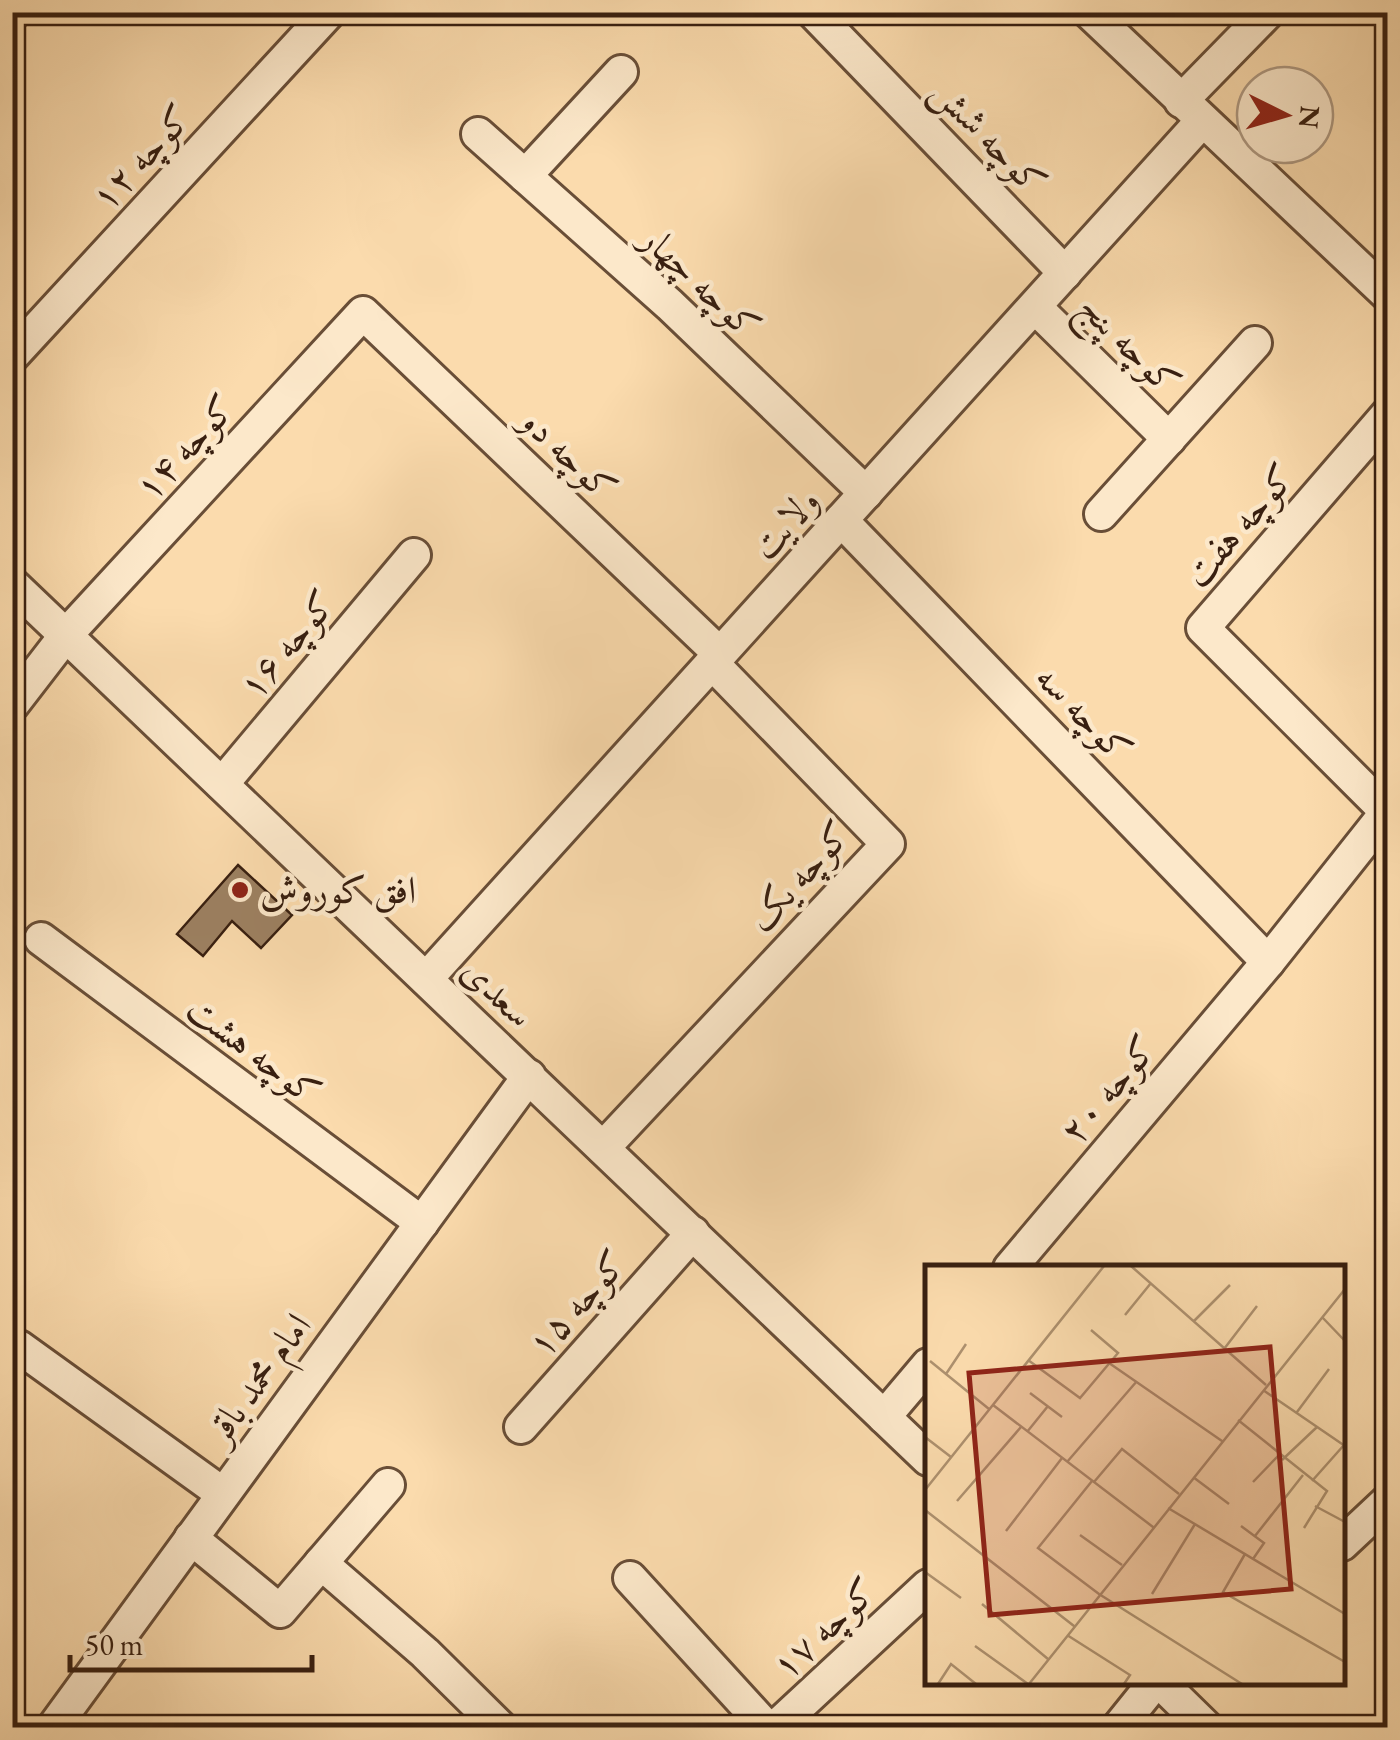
<svg xmlns="http://www.w3.org/2000/svg" width="1400" height="1740" font-family="'EB Garamond',Amiri,serif">
<style>
.building{fill:#9d8162;stroke:#381f10;stroke-width:2.5}
.lines{fill:none;stroke-linecap:round;stroke-linejoin:round}
.minor-casing{stroke:#694e37;stroke-width:38}
.minor{stroke:#fce8ca;stroke-width:32}
.poi-dot{fill:#8f2418;stroke:#fce8ca;stroke-width:4}
.labels{text-anchor:middle;stroke-width:9;stroke-linejoin:round;paint-order:stroke}
.street-label{font-size:38px;fill:#381f10;stroke:#fce8ca}
.poi-label{font-size:38px;fill:#381f10;stroke:#fce8ca;text-anchor:start}
.inset-road{fill:none;stroke:#ad906e;stroke-width:2.5}
.view{fill:#8f2418;fill-opacity:0.15;stroke:#8f2418;stroke-width:5}
.inset-edge{fill:none;stroke:#381f10;stroke-width:5}
</style>
<rect width="100%" height="100%" fill="#fbdbad"/>
<filter id="stains"><feTurbulence type="fractalNoise" baseFrequency=".002" numOctaves="4"/><feColorMatrix values="0 0 0 0 .2 0 0 0 0 .09 0 0 0 0 .02 0 0 0 .5 -.17"/></filter>
<radialGradient id="worn" r=".72"><stop offset=".6" stop-color="#630" stop-opacity="0"/><stop offset="1" stop-color="#630" stop-opacity=".3"/></radialGradient>
<!-- building -->
<polygon class="building" points="238,865 292,915 261,948 232,921 203,956 177,934"/>
<g class="lines">
<!-- minor casing -->
<g class="minor-casing">
<g id="minor">
<polyline points="813,12 1065,273"/>
<polyline points="1089,12 1388,295"/>
<polyline points="12,14 14,12"/>
<polyline points="1181,101 1268,12"/>
<polyline points="478,134 670,305 866,493"/>
<polyline points="525,176 621,72"/>
<polyline points="1035,307 1169,439"/>
<polyline points="12,356 329,12"/>
<polyline points="1388,414 1203,628 1388,813"/>
<polyline points="1101,514 1255,343"/>
<polyline points="841,520 1268,962"/>
<polyline points="12,584 928,1459"/>
<polyline points="12,705 66,635 363,313 720,654"/>
<polyline points="222,784 414,555"/>
<polyline points="41,939 422,1223"/>
<polyline points="426,979 1202,121"/>
<polyline points="603,1148 888,844 712,663"/>
<polyline points="1010,1268 1268,962 1387,812"/>
<polyline points="12,1356 19,1347 223,1494"/>
<polyline points="884,1417 928,1365"/>
<polyline points="521,1427 693,1233"/>
<polyline points="191,1538 280,1611 388,1485"/>
<polyline points="1342,1544 1388,1501"/>
<polyline points="321,1563 425,1653 501,1728"/>
<polyline points="630,1578 767,1728"/>
<polyline points="1160,1682 1207,1728"/>
<polyline points="53,1728 529,1076"/>
<polyline points="775,1728 928,1586"/>
<polyline points="1118,1728 1155,1682"/>
</g>
</g>
<!-- minor -->
<use href="#minor" class="minor"/>
</g>
<!-- markers -->
<circle class="poi-dot" cx="240" cy="890" r="10"/>
<g class="labels">
<!-- street labels -->
<g class="street-label">
<text transform="translate(989 136) rotate(46)" y="13">کوچه شش</text>
<text transform="translate(141 157) rotate(-47)" y="13">کوچه ۱۲</text>
<text transform="translate(701 282) rotate(43)" y="13">کوچه چهار</text>
<text transform="translate(1130 344) rotate(45)" y="13">کوچه پنج</text>
<text transform="translate(185 447) rotate(-47)" y="13">کوچه ۱۴</text>
<text transform="translate(569 454) rotate(44)" y="13">کوچه دو</text>
<text transform="translate(785 523) rotate(-48)" y="13">ولایت</text>
<text transform="translate(1239 525) rotate(-49)" y="13">کوچه هفت</text>
<text transform="translate(287 644) rotate(-50)" y="13">کوچه ۱۶</text>
<text transform="translate(1084 713) rotate(46)" y="13">کوچه سه</text>
<text transform="translate(799 876) rotate(-48)" y="13">کوچه یک</text>
<text transform="translate(498 992) rotate(44)" y="13">سعدی</text>
<text transform="translate(254 1050) rotate(37)" y="13">کوچه هشت</text>
<text transform="translate(1108 1089) rotate(-50)" y="13">کوچه ۲۰</text>
<text transform="translate(577 1303) rotate(-48)" y="13">کوچه ۱۵</text>
<text transform="translate(258 1378) rotate(-54)" y="13">امام محمد باقر</text>
<text transform="translate(824 1628) rotate(-43)" y="13">کوچه ۱۷</text>
</g>
<!-- poi labels -->
<g class="poi-label">
<text x="260" y="903">افق کوروش</text>
</g>
</g>
<!-- overview -->
<g transform="translate(925 1265)">
<rect width="420" height="420" fill="#fbdbad"/>
<path class="inset-road" d="M 206,1 L 341,120M 200,50 L 226,18M 397,52 L 420,76M 268,57 L 305,20M 299,84 L 332,41M 103,95 L 155,133 L 193,88 L 166,65M 5,96 L 64,144M 184,98 L 297,176M 21,109 L 41,79M 338,125 L 420,181M 105,128 L 137,152M 68,140 L 228,262M 372,147 L 404,104M 313,155 L 402,226 L 379,263M 102,167 L 123,141M 0,172 L 26,192M 357,195 L 392,162M 142,197 L 212,116M 268,212 L 304,239M 167,216 L 113,283 L 174,329 L 317,419M 387,216 L 419,180M 169,217 L 197,184 L 254,229M 328,217 L 353,191M 0,225 L 179,1M 32,236 L 96,162M 390,241 L 420,257M 243,243 L 420,349M 0,245 L 149,361M 316,261 L 339,278 L 328,294M 81,266 L 137,193M 155,270 L 197,300M 330,271 L 378,210M 320,289 L 298,327 L 420,397M 0,307 L 36,333M 227,329 L 270,259M 57,339 L 123,394M 142,370 L 205,410 L 199,419M 50,381 L 103,419M 13,419 L 26,399 L 51,419M 104,419 L 420,24"/>
<path class="view" d="M 345,82 L 366,324 L 65,350 L 44,108 Z"/>
<rect width="420" height="420" class="inset-edge"/>
</g>
<!-- margin -->
<rect width="1400" height="1740" fill="none" stroke="#fbdbad" stroke-width="50"/>
<rect x="15" y="15" width="1370" height="1710" fill="none" stroke="#381f10" stroke-width="5"/>
<rect x="25" y="25" width="1350" height="1690" fill="none" stroke="#381f10" stroke-width="2.5"/>
<!-- north arrow -->
<g transform="translate(1285 115) rotate(95)"><circle r="48" fill="#fce8ca" stroke="#ae9880" stroke-width="2.5"/>
<path d="M0-8L18 38L0 25L-18 38Z" fill="#8f2418"/>
<text y="-15" font-size="28" font-weight="bold" text-anchor="middle" fill="#381f10">N</text>
</g>
<!-- scale -->
<path d="M70 1655v15h242v-15" fill="none" stroke="#381f10" stroke-width="5"/>
<text x="85" y="1655" font-size="30" fill="#381f10" stroke="#fce8ca" stroke-width="8" paint-order="stroke">50 m</text>
<rect width="100%" height="100%" filter="url(#stains)"/>
<rect width="100%" height="100%" fill="url(#worn)"/>
</svg>
